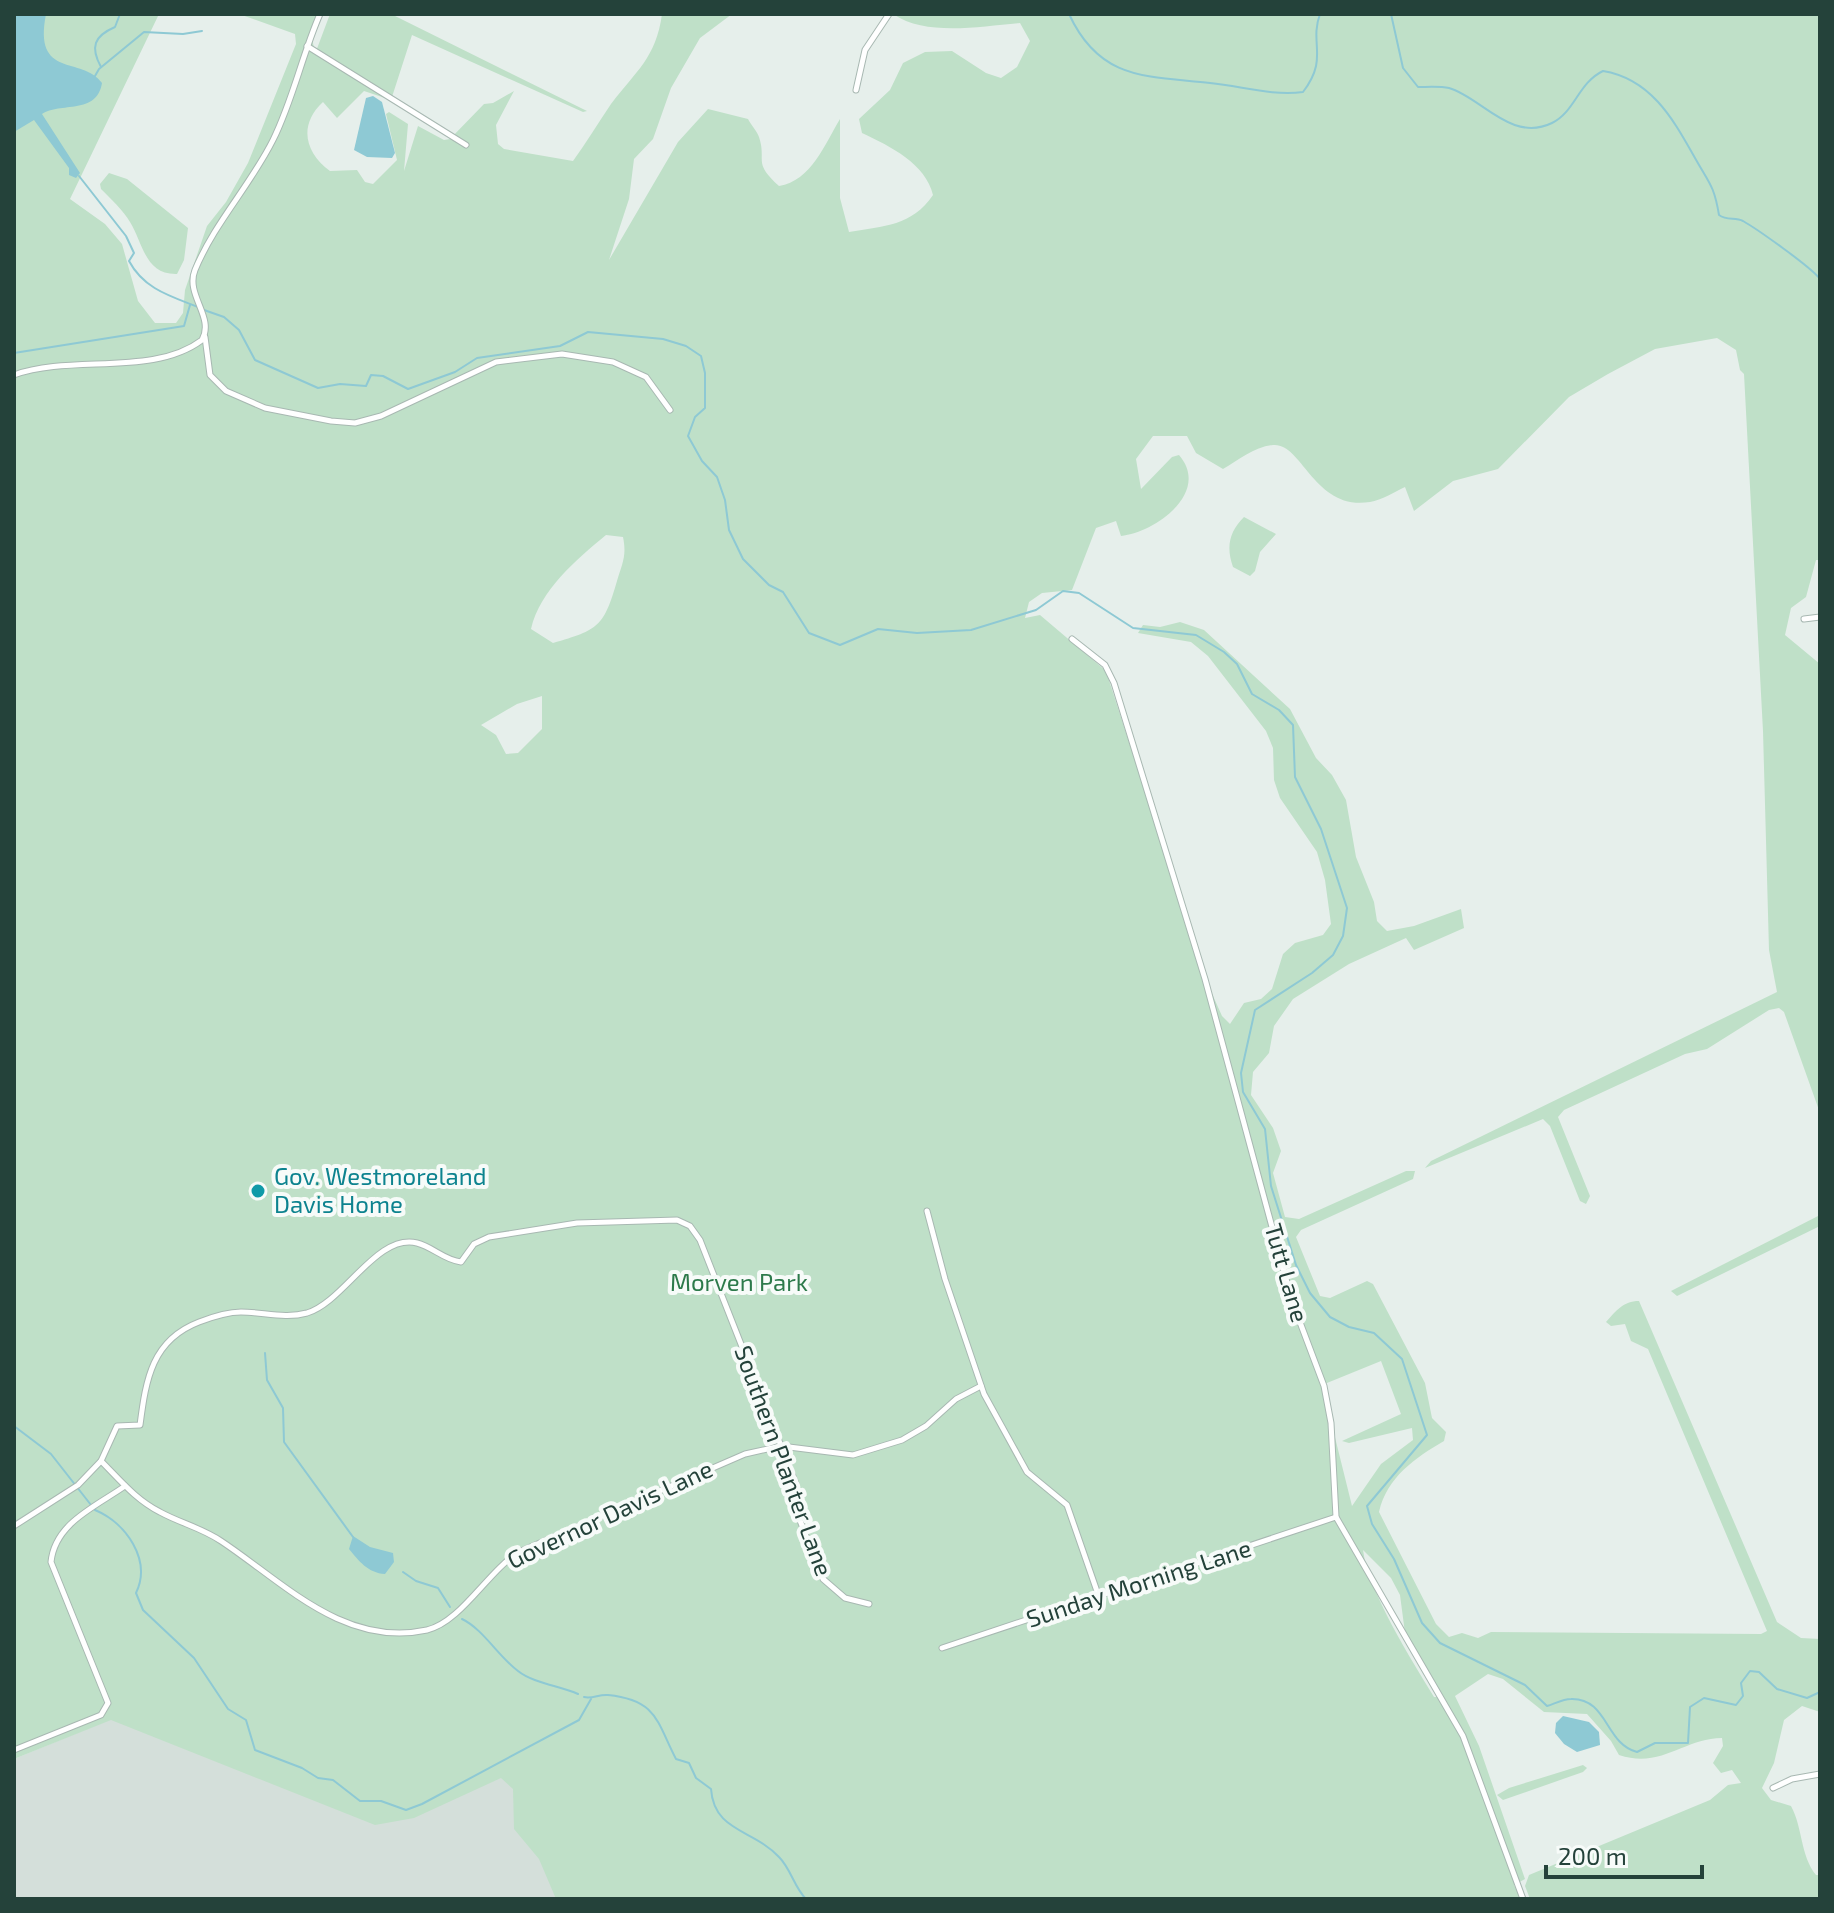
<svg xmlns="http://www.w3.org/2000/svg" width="1834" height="1913" font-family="'Exo 2',sans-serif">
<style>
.built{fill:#d4dfda}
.green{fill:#bfe0c8;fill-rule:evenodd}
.water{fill:#8ec9d4}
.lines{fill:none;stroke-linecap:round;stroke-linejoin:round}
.stream{stroke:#8ec9d4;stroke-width:2}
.street-casing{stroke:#a8b8b2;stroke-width:7}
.street{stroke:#fff;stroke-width:5}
.culture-dot{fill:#0f9aa8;stroke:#f7fbf9;stroke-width:3}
.labels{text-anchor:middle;stroke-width:8;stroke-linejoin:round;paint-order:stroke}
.culture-label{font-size:24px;fill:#0d838f;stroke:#f7fbf9;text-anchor:start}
.street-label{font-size:24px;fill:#24423a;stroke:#f7fbf9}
.park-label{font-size:24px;fill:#2d7a4b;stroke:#f7fbf9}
</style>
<rect width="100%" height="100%" fill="#e6efeb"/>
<!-- built -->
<polygon class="built" points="121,1715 511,1763 564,1899 14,1899 14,1759"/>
<!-- green -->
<g class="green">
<path d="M 14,14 L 159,14 L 70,199 L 105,224 L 122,244 L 138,301 L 155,323 L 176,323 L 183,313 L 185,290 L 207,226 L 226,202 L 248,163 L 296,44 L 295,34 L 239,14 L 318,14 L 311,32 L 315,54 L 330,14 L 391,14 L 587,111 L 583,112 L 412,35 L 391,100 L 364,91 L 337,118 L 323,102 C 298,125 305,153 330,171 L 357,170 L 365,182 L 373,184 L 397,160 L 386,114 L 389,112 L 408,124 L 404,171 L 418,126 L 444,140 L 450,139 L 484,104 L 493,103 L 514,91 L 496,125 L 498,144 L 504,149 L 573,161 C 586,143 598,123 611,104 C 636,71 656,58 662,14 L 732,14 L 700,38 L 671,88 L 653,139 L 634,159 L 629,199 L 609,260 L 678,142 L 708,109 L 748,119 C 751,125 757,131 759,137 C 767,161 752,162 779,186 C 811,181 825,144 840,119 L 840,198 L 849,232 C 884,226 912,226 933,195 C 926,164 890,146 862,133 L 859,119 L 890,90 L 903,63 L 925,52 L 952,51 L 986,73 L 1001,78 L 1017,67 L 1030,41 L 1020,23 C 980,26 927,37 893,14 L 1820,14 L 1820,560 L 1816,560 L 1806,597 L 1791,608 L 1785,635 L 1820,664 L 1820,1113 L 1784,1012 L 1779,1008 L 1769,1010 L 1707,1049 L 1685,1054 L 1564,1110 L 1558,1117 L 1590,1196 L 1586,1204 L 1580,1201 L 1550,1126 L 1543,1119 L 1425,1168 L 1431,1161 L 1777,992 L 1769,950 L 1763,731 L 1744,374 L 1740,370 L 1736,350 L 1717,338 L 1655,349 L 1608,374 L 1569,397 L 1498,469 L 1453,481 L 1414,511 L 1405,487 C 1394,492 1382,500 1370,502 C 1314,511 1302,442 1273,445 C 1254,447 1239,460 1223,469 L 1196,453 L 1187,436 L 1153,436 L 1136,459 L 1141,489 L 1172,457 L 1179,455 C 1211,492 1156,532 1121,536 L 1116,521 L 1096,528 L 1072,590 L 1042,593 L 1029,602 L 1025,618 L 1040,615 L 1106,671 L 1205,978 L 1222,1016 L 1230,1024 L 1244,1003 L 1261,999 L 1272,989 L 1283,954 L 1295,943 L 1323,935 L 1331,924 L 1325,880 L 1317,852 L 1280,798 L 1274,780 L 1273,748 L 1266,731 L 1208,656 L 1191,642 L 1138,633 L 1143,625 L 1160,627 L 1180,622 L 1204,630 L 1290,709 L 1316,758 L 1332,775 L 1346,800 L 1356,857 L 1374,902 L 1377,921 L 1387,931 L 1414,926 L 1461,909 L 1464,928 L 1414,950 L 1406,938 L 1349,964 L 1293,999 L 1274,1026 L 1269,1053 L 1253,1072 L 1251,1095 L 1273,1128 L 1281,1151 L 1273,1173 L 1285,1217 L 1299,1219 L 1406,1171 L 1415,1171 L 1413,1179 L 1301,1230 L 1296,1237 L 1320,1296 L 1330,1298 L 1367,1281 L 1373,1284 L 1425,1383 L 1432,1418 L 1446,1432 L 1444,1441 C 1415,1458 1387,1477 1379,1512 L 1436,1624 L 1449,1637 L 1462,1633 L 1478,1638 L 1491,1632 L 1761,1634 L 1767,1631 L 1648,1349 L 1631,1341 L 1625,1324 L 1611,1326 L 1606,1322 C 1616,1311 1623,1301 1639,1301 L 1777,1622 L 1801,1638 L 1820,1639 L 1820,1712 L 1802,1706 L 1784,1720 L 1774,1763 L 1762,1788 L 1771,1800 L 1791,1806 C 1803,1828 1800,1855 1816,1875 L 1820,1875 L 1820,1899 L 1530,1899 L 1525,1886 L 1529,1875 L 1710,1800 L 1728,1785 L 1741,1783 L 1732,1770 L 1721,1773 L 1713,1763 L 1723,1746 L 1722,1738 C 1684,1738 1662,1769 1619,1755 L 1611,1741 L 1587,1714 L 1544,1712 L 1503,1679 L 1488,1674 L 1455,1696 L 1479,1746 L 1525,1879 L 1514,1885 L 1521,1899 L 556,1899 L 539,1859 L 514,1829 L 513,1789 L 501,1778 L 414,1818 L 375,1825 L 111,1720 L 14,1759 ZM 606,535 L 623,537 C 627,556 622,564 617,581 C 604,626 599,630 553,643 L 531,629 C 540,590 576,560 606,535 ZM 542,696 L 542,729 L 518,753 L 506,754 L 496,735 L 481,725 L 517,704 ZM 1381,1361 L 1401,1414 L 1342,1441 L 1349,1443 L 1412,1428 L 1413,1440 L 1381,1464 L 1352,1506 L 1322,1385 ZM 1363,1550 L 1391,1578 L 1400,1595 L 1405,1633 L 1442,1697 L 1434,1697 C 1412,1661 1368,1591 1363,1550 Z"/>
<path d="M 109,173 L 127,179 L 188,228 L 184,260 L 177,274 C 145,275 143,243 130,222 C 123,210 111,199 101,189 L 100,184 Z"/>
<path d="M 1244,517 L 1276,534 L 1260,552 L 1255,571 L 1250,576 L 1233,567 C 1226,547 1229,532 1244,517 Z"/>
<polygon points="1820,1215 1820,1226 1677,1296 1671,1291"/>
<polygon points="1583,1765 1587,1768 1583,1772 1503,1800 1497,1795 1509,1788"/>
</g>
<!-- water -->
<g class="water">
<path d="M 14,14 L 46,14 C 33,80 82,55 102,83 C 97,115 60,102 42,114 L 80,173 L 76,178 L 69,175 L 69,168 L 34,120 L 14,132 Z"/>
<polygon points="373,96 382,102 395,153 392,158 367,157 354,150 366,98"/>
<path d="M 353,1536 L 370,1547 L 393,1553 L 394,1562 L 385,1574 C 368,1573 359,1561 349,1549 Z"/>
<polygon points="1563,1716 1589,1722 1599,1732 1600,1745 1577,1752 1564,1744 1555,1733 1556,1723"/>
</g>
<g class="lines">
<!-- stream -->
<g class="stream">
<path d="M 1069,14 C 1100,81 1147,76 1210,83 C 1242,86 1271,96 1303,92 C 1329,58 1309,44 1320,14"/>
<path d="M 1391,14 L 1403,68 L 1418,87 C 1427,87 1440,86 1449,88 C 1481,97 1511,143 1552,123 C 1575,112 1578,83 1603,71 C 1652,79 1674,121 1695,158 C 1709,183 1714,185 1719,215 C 1727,221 1735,217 1743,221 C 1757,229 1811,267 1820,279"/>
<path d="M 101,67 C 90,47 94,36 115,27 L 120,14"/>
<polyline points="95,76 99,69 144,32 183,34 202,31"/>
<path d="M 79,176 L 126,236 L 134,253 L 129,261 C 144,289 170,296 198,307"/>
<path d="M 204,310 L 224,317 L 239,330 L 255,360 L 318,388 L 340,384 L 366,386 L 371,375 L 383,376 L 408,389 L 455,372 L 477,358 L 560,346 L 588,332 L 663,339 L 686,346 L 701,356 L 705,373 L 705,408 L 695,417 L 688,436 L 702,461 L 717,477 L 725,500 L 729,530 L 743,559 L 769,585 L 783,592 L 809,633 L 840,645 L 878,629 L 917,633 L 971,630 L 1036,610 L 1063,591 L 1079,593 L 1133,628 L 1196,635 L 1224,652 L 1237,664 L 1252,694 L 1279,710 L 1293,725 L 1295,777 L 1321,829 L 1347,908 L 1343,936 L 1333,955 L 1312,973 L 1255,1010 L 1241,1073 L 1243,1092 L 1265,1129 L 1271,1186 L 1296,1265 L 1310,1293 L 1330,1317 L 1349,1327 L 1374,1333 L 1402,1359 L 1427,1435 L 1367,1506 L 1372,1524 L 1394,1559 L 1422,1623 L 1440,1643 L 1525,1685 L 1547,1706 C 1554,1704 1563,1699 1571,1699 C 1608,1698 1605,1744 1637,1752 L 1655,1743 L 1688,1743 L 1690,1707 L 1704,1698 L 1736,1705 L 1743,1696 L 1741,1683 L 1750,1671 L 1759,1672 L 1777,1689 L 1807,1698 L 1820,1692"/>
<polyline points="14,353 184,326 190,305"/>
<polyline points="265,1353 267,1380 283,1408 284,1442 353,1537"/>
<polyline points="14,1426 51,1454 91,1505"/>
<path d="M 95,1510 C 126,1523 152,1560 136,1593 L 143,1610 L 194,1658 L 228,1709 L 246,1720 L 255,1750 L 302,1768 L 318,1778 L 333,1780 L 360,1801 L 381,1801 L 406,1810 L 422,1804 L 579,1720 L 591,1699"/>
<polyline points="403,1572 416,1581 438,1588 450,1607"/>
<path d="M 462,1619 C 483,1629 498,1656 518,1671 C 533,1683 560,1686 578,1694"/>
<path d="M 584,1697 C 593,1699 599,1694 608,1695 C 658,1700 657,1723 676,1759 L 689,1763 L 696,1778 L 711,1789 C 714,1832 753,1829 779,1857 C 791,1869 794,1887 806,1899"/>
</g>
<!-- street casing -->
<g class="street-casing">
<g id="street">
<polyline points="307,46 466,145"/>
<polyline points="856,90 865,50 889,14"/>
<polyline points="205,337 210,375 226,391 265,408 331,421 355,423 381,416 496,362 562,354 613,362 646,377 670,410"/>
<path d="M 14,375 C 72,354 153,377 202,340 C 215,317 185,295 195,270 C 215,222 250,186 273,140 C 293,100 302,55 320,14"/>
<polyline points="1804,619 1820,617"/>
<polyline points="1072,639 1105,665 1114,683 1205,979 1292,1301 1324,1386 1331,1423 1336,1517 1463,1736 1523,1899"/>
<polyline points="927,1211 945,1279 984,1394 1027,1472 1067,1505 1099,1597"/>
<path d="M 101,1461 C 120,1480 136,1500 160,1512 C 180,1523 202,1528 221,1541 C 283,1582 344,1648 427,1630 C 461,1622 488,1571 519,1552 L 745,1454 L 781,1446 L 853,1455 L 902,1440 L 926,1426 L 956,1399 L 981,1386"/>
<path d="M 14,1526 L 78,1485 L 101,1461 L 117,1426 L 140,1425 C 146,1379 152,1340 199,1322 C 212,1317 227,1312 241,1312 C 263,1312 285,1319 307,1313 C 344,1302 377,1233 417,1243 C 433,1247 444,1260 461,1262 L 474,1244 L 489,1237 L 577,1223 L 677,1220 L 690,1226 L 700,1240 L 796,1484 L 799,1518 L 823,1579 L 845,1598 L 869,1604"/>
<polyline points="942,1648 1336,1517"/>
<path d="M 14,1750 L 101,1715 L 108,1703 L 51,1562 C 55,1523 95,1507 125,1486"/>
<polyline points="1773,1788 1792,1779 1820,1774"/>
</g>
</g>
<!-- street -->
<use href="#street" class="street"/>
</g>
<!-- markers -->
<circle class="culture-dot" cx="258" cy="1191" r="8"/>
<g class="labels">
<!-- culture labels -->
<g class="culture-label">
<text x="274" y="1185">Gov. Westmoreland<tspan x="274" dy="28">Davis Home</tspan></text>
</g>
<!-- street labels -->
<g class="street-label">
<text transform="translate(1286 1273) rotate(74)" y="8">Tutt Lane</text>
<text transform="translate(783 1461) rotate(70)" y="8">Southern Planter Lane</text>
<text transform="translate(610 1515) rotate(-25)" y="8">Governor Davis Lane</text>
<text transform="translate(1139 1584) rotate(-18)" y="8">Sunday Morning Lane</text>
</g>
<!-- park labels -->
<g class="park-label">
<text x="739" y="1291">Morven Park</text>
</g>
</g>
<!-- border -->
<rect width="1834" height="1913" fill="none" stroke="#24423a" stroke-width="32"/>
<!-- scale -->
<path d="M1546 1865v12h156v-12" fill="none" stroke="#24423a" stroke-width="4"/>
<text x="1558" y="1865" font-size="24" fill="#24423a" stroke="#f7fbf9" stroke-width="6" paint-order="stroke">200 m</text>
</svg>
